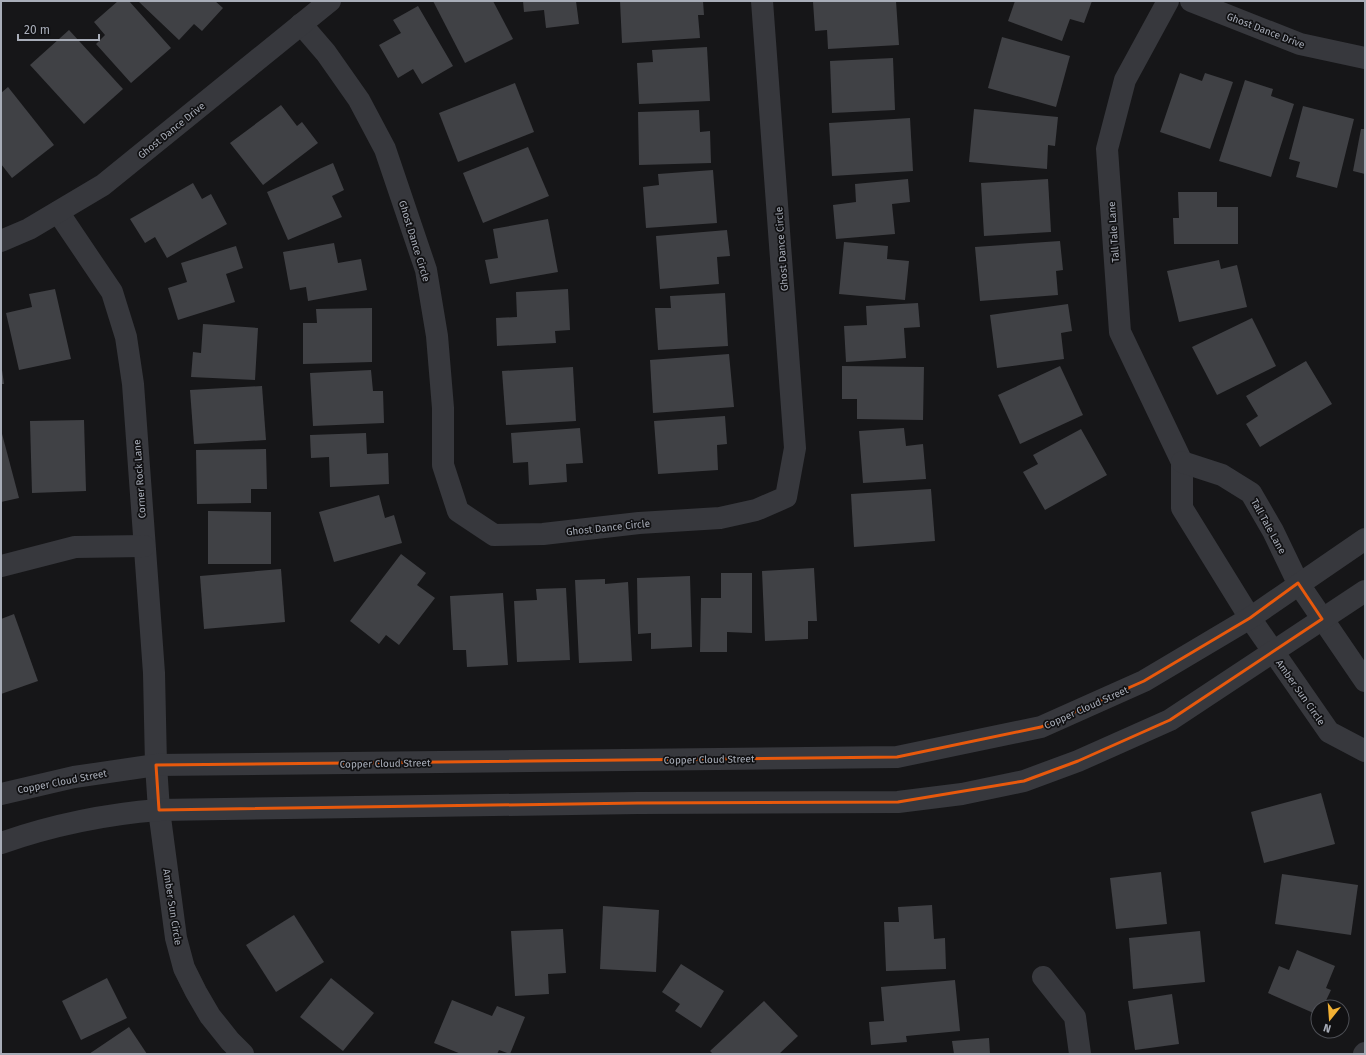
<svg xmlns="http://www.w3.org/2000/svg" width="1366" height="1055" font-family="'Fira Sans',sans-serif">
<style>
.building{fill:#404145}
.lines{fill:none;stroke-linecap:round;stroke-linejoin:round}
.minor{stroke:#37383d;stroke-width:22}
.marked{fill:none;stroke:#e8590c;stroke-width:3;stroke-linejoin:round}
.labels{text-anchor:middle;stroke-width:3.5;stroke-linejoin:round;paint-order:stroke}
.street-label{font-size:10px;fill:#a8adb8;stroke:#111113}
</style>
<rect width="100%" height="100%" fill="#161618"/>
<!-- building -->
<g class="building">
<polygon points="118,1 129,1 171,48 131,83 96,44 105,35 94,22"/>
<polygon points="138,1 215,1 223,8 202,31 194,24 179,40"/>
<polygon points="433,1 493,1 513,39 465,63"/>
<polygon points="523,1 576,1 579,24 546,28 544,10 524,12"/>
<polygon points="620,1 703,1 704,15 698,15 700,38 622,43"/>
<polygon points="825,1 896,1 899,45 828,49 827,30 815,31 813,2"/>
<polygon points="1015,1 1092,1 1084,23 1070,19 1062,41 1008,21"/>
<polygon points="418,6 453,66 422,84 413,69 398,78 379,45 401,33 393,20"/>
<polygon points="69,30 123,89 84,124 30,65"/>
<polygon points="1002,37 1070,56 1056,107 988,88"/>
<polygon points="707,47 710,101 639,104 637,63 653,62 652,50"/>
<polygon points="893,58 895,110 832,113 830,61"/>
<polygon points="1180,73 1202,81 1205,73 1233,82 1210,149 1160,132"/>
<polygon points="1245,80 1273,89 1271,96 1294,104 1271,177 1219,161"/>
<polygon points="515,83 534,132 458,162 439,113"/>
<polygon points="8,87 54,145 12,178 1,164 1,93"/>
<polygon points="281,105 297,126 302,122 318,143 263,185 230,143"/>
<polygon points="1303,106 1354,119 1337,188 1296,177 1300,162 1289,159"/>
<polygon points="974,109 1058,117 1055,146 1048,145 1047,169 969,162"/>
<polygon points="699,110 700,132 710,131 711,163 639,165 638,112"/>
<polygon points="910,118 913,171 832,176 829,123"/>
<polygon points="1361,129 1365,129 1365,174 1353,171"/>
<polygon points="528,147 549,196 483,223 463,173"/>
<polygon points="333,163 344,190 332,196 342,217 288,240 267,192"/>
<polygon points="713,170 717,223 646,228 643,187 659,185 658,174"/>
<polygon points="908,179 910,202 892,204 895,234 836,239 833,205 856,202 855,184"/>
<polygon points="1048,179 1051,232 984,236 981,183"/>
<polygon points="193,183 202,199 211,194 227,224 167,258 155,237 145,243 130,219"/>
<polygon points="1178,192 1217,192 1217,207 1238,207 1238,244 1174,244 1173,218 1179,218"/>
<polygon points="548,219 558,272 490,284 485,260 498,258 493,229"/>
<polygon points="727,230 730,256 717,257 719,284 660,289 656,236"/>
<polygon points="1060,241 1063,270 1056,271 1058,295 980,301 975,247"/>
<polygon points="844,242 888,246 887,259 909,261 905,300 839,294"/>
<polygon points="334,243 338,263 361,259 367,290 308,301 306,287 290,290 283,252"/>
<polygon points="236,246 243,268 226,274 235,302 178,320 168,288 187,282 181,263"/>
<polygon points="1219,260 1221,269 1237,265 1247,307 1179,322 1167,271"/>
<polygon points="55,289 71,359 19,370 6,313 32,307 29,294"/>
<polygon points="568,289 570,330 555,331 556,343 497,346 496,318 517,317 516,292"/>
<polygon points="725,293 728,346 658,350 655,308 671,308 670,296"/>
<polygon points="918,303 920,327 904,328 906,358 846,362 844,326 867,325 866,306"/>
<polygon points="1068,304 1072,331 1061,333 1064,359 997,368 990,315"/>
<polygon points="372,308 372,362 303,364 303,323 317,323 316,309"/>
<polygon points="1252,318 1276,366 1217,395 1192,347"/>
<polygon points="203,324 258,328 255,380 191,377 193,352 201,353"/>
<polygon points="729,354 734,407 653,413 650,360"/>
<polygon points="1306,361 1332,404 1260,447 1246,424 1258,416 1246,396"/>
<polygon points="1,363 4,384 1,384"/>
<polygon points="842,366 924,367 923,420 857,419 857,399 842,399"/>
<polygon points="1060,366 1083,415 1020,444 998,395"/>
<polygon points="573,367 576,421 506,425 502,371"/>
<polygon points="371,370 373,391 383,391 384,423 313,426 310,373"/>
<polygon points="262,386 266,440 194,444 190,390"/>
<polygon points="725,416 727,444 717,445 718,470 658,474 654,421"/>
<polygon points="84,420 86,491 32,493 30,421"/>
<polygon points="580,428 583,463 566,464 567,482 529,485 528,462 513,463 511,433"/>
<polygon points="904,428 906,446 923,444 926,479 863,483 859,431"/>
<polygon points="1081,429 1107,475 1045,510 1023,472 1038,464 1033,455"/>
<polygon points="1,430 19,498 1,502"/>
<polygon points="366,433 367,454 388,453 389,484 330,487 329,457 311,458 310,435"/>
<polygon points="266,449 267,489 251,489 251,503 197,504 196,450"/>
<polygon points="931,489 935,541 854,547 851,494"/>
<polygon points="379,495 385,518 394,515 402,543 334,562 319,512"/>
<polygon points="208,511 271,512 271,564 208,564"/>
<polygon points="401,554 426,573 417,585 435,598 399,645 386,635 379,644 350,621"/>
<polygon points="814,568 817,621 808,621 808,639 765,641 762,571"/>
<polygon points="281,569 285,622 204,629 200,576"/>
<polygon points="721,573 752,573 752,633 727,632 727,652 700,652 701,598 721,598"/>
<polygon points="690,576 692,647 651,649 651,633 638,634 637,578"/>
<polygon points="605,579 605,584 628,582 632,661 579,663 575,580"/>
<polygon points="566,588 570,660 517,662 514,601 537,600 536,589"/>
<polygon points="503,593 508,665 467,667 466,650 453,650 450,596"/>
<polygon points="14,614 38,681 1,694 1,619"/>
<polygon points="1321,793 1335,844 1264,863 1251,812"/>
<polygon points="1161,872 1167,924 1116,929 1110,878"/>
<polygon points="1282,874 1358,885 1351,935 1275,924"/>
<polygon points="932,905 934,939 945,938 946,969 886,971 884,922 899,922 898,907"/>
<polygon points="603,906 659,910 656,972 600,969"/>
<polygon points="294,915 324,962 276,992 246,945"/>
<polygon points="563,929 566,973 548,974 549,994 515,996 511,931"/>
<polygon points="1200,931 1205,982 1133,989 1129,938"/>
<polygon points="1297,950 1335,966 1326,988 1331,990 1323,1007 1318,1007 1318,1015 1268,993 1279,966 1289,970"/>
<polygon points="681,964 724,991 701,1028 675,1011 680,1004 662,992"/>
<polygon points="107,978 127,1018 81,1040 62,1001"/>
<polygon points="331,978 374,1013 343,1051 300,1017"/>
<polygon points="955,980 960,1031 906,1036 907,1042 871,1045 869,1022 884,1021 881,987"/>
<polygon points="1172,994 1179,1044 1135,1050 1128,1001"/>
<polygon points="452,1000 492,1016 497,1006 525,1017 510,1054 499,1050 497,1054 461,1054 434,1043"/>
<polygon points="764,1001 798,1036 779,1054 713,1054 710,1051"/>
<polygon points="129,1027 147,1054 89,1054"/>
<polygon points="989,1038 990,1054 954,1054 952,1041"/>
</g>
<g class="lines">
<!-- minor -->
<g class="minor">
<polyline points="1168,1 1125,80 1107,149 1120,332 1182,462 1182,508 1250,618 1329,732 1365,751"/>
<polyline points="1191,1 1300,44 1365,58"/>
<polyline points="301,24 326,53 359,100 385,149 426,270 437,336 443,408 443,465 458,511 494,535 543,534 639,523 720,518 756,510 786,497 795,448 762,1"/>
<polyline points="58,212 112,292 126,337 133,384 154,673 156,765 159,810 176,938 184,968 196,992 210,1016 230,1041 243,1054"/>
<polyline points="1,241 29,229 103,185 330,1"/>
<polyline points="1182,462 1222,475 1251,493 1273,531 1298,583 1365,681"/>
<polyline points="1,566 75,547 144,546"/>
<polyline points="1,794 74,777 156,765 897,757 1041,727 1144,681 1250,618 1365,539"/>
<path d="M 1,843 C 50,826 107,814 159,810 L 638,803 L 898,802 L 962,794 L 1024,781 L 1078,761 L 1170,720 L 1365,591"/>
<polyline points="1043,977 1075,1017 1080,1054"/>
<polyline points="1364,1054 1365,1053"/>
</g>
</g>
<!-- marked area -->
<path class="marked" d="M 1298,583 L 1322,619 L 1170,720 L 1078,761 L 1024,781 L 898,802 L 638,803 L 159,810 L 156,765 L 897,757 L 1041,727 L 1144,681 L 1250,618 Z"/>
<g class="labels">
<!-- street labels -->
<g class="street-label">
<text transform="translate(1266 30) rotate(21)" y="4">Ghost Dance Drive</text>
<text transform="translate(171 130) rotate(-39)" y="4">Ghost Dance Drive</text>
<text transform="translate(1113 232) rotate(-94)" y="4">Tall Tale Lane</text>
<text transform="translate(415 241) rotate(73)" y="4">Ghost Dance Circle</text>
<text transform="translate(781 249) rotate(-94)" y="4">Ghost Dance Circle</text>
<text transform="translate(139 479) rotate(-94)" y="4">Corner Rock Lane</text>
<text transform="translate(1269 526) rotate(61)" y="4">Tall Tale Lane</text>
<text transform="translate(608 527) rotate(-6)" y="4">Ghost Dance Circle</text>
<text transform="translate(1301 692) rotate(55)" y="4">Amber Sun Circle</text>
<text transform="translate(1086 707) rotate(-24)" y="4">Copper Cloud Street</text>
<text transform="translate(709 759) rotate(-1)" y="4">Copper Cloud Street</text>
<text transform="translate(385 763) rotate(-1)" y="4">Copper Cloud Street</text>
<text transform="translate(62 781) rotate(-11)" y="4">Copper Cloud Street</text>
<text transform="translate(173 907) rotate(81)" y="4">Amber Sun Circle</text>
</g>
</g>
<!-- border -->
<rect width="1366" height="1055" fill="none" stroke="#a8adb8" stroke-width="4"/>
<!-- north arrow -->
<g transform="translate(1330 1019) rotate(197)"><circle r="19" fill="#111113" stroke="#4d4f55"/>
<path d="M0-3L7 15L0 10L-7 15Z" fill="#f2b134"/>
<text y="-6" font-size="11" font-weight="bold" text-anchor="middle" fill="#a8adb8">N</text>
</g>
<!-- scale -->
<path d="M18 34v6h81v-6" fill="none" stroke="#a8adb8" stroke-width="2"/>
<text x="24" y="34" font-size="12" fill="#a8adb8" stroke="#111113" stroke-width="3" paint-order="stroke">20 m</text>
</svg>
